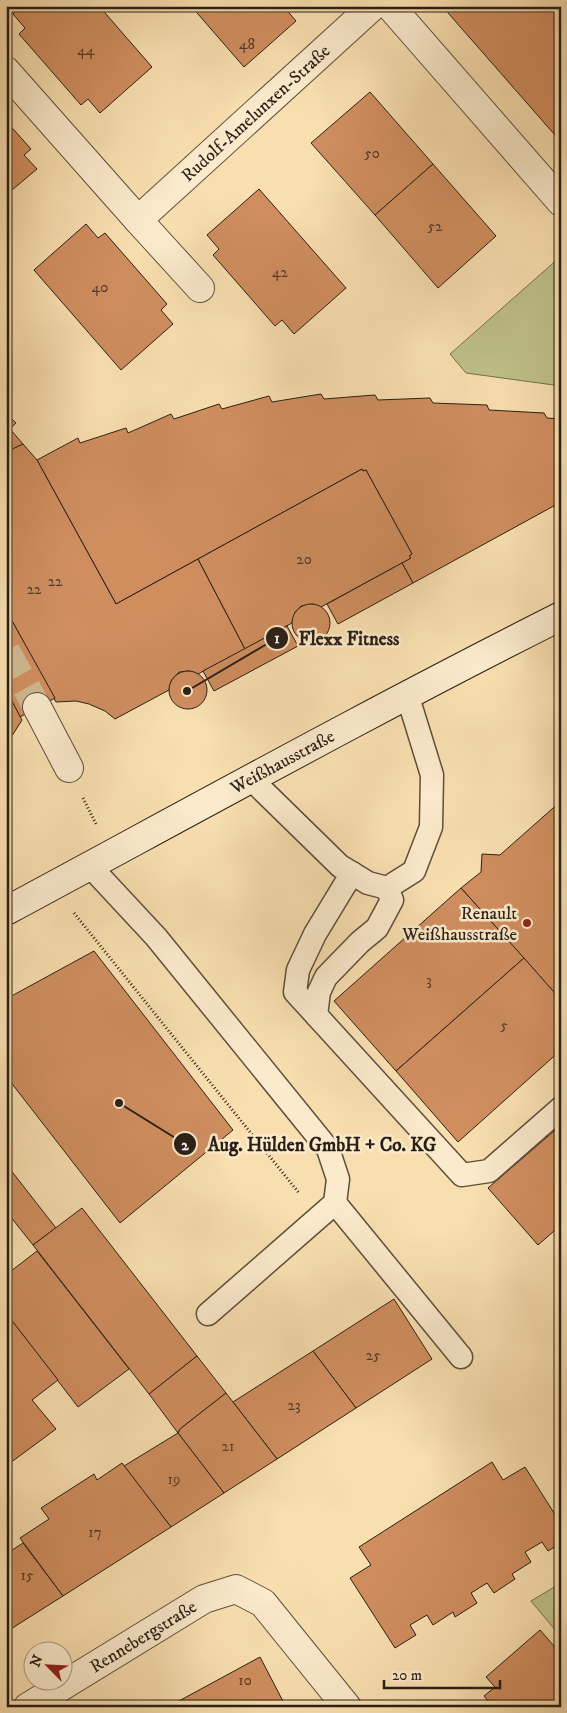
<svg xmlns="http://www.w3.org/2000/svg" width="567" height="1713" font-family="'IM FELL DW Pica',serif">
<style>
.green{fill:#bfc18a;stroke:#747050}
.building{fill:#d08e5f;stroke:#291f16}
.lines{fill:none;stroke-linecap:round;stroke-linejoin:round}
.pedestrian-tunnel{stroke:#cfb991;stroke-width:28;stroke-dasharray:28 14;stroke-linecap:butt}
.service-casing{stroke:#5d4f3c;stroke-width:25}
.pedestrian-casing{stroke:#5d4f3c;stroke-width:30}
.minor-casing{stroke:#5d4f3c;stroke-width:30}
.secondary-casing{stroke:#291f16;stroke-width:30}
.path{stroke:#291f16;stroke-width:3;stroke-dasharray:1 2.5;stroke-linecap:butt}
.service{stroke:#fbeacc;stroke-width:22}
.pedestrian{stroke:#fbeacc;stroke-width:28}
.minor{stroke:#fbeacc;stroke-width:28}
.secondary{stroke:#fbeacc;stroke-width:28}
.poi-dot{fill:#8f2418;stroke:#fbeacc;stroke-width:2}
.labels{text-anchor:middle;stroke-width:5;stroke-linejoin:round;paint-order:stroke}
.number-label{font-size:15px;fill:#533b28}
.street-label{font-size:18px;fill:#291f16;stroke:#fbeacc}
.poi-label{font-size:18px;fill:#291f16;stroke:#fbeacc;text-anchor:end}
.leader{fill:none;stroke:#291f16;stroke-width:2}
.callout-dot{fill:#291f16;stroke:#fbeacc;stroke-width:2}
.mark-label{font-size:15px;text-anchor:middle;font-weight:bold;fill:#fff}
.callout-label{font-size:19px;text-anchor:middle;font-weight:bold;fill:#291f16;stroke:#fbeacc;stroke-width:5;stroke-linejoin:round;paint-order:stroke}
</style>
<rect width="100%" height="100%" fill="#f9dfb0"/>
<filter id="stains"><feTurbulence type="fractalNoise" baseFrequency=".004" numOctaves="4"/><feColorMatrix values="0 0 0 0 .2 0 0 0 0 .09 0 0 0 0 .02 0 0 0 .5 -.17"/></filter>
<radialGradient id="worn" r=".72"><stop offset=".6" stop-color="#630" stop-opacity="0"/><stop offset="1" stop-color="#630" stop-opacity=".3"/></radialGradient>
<!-- green -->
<g class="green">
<polygon points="559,258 561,261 561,386 466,373 450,354"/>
<polygon points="561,1583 561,1637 531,1601"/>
</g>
<!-- building -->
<g class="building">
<polygon points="22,6 99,6 152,67 100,113 88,99 81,105 19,34 25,28 13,14"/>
<polygon points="191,6 285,6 284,7 296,21 244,67"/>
<polygon points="442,6 561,6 561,142"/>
<polygon points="370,92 433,164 375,215 311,143"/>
<polygon points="6,121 31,149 24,155 37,169 6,195"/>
<polygon points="433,164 496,236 438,288 375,215"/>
<polygon points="259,189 346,288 294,334 282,320 275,326 213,255 219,249 207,235"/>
<polygon points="86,224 98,238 105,233 167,304 161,310 173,324 121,370 34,270"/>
<polygon points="321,394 324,399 375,395 378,400 430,398 433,403 487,405 489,410 544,413 547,418 561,419 561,502 413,583 402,563 411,558 409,556 412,554 366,470 363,471 362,469 116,604 37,460 78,438 80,443 126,428 128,433 171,414 174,419 219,404 222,409 269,396 272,402"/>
<polygon points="6,410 8,412 7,414 16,423 10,429 23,444 6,452"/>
<polygon points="23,444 37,460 116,604 198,559 245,649 198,674 189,671 179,672 171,681 169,690 115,719 105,711 89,704 76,701 56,702 6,610 6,452"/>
<polygon points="362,469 363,471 366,470 412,554 409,556 411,558 321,607 313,604 301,606 295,612 292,623 245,649 198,559"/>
<polygon points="402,563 413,583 338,624 327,604"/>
<circle cx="311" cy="623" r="19"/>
<polygon points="6,610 55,698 20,717 6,690"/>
<polygon points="287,626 298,646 214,691 203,671"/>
<circle cx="188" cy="690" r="19"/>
<polygon points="6,690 22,720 10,739 6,748"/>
<polygon points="561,801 561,1000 461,888 481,872 482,854 500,855"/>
<polygon points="461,888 524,958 396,1071 334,1001"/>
<polygon points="94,951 233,1130 120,1223 6,1076 6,999"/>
<polygon points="524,958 561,1000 561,1050 458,1142 396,1071"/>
<polygon points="561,1125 561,1225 538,1245 488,1188"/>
<polygon points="6,1164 56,1228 33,1245 6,1211"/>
<polygon points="82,1208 197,1356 149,1394 33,1245"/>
<polygon points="37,1251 129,1369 78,1407 6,1313 6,1275"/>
<polygon points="394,1299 432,1359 356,1408 313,1351"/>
<polygon points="6,1313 58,1380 32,1400 56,1429 6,1466"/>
<polygon points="313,1351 356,1408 277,1459 233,1402"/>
<polygon points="197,1356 226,1393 180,1429 178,1433 149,1394"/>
<polygon points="226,1393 277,1459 224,1493 178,1433 180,1429"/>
<polygon points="178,1433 224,1493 171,1527 124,1466"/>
<polygon points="492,1462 503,1480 525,1467 561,1524 561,1543 548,1551 542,1542 525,1552 531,1562 512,1574 515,1579 494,1593 487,1583 471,1593 477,1603 455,1617 453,1612 433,1625 427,1615 410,1625 416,1635 395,1648 350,1578 371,1565 359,1547"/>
<polygon points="122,1463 171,1527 63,1596 20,1538 49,1519 41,1508 94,1474 97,1480"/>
<polygon points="23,1543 63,1596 6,1632 6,1554"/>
<polygon points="540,1630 561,1654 561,1707 493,1707 484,1696 495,1687 486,1677"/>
<polygon points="260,1657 286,1707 180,1707 177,1702"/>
</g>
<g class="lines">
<!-- pedestrian-tunnel -->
<polyline class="pedestrian-tunnel" points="6,651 37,707"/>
<!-- service casing -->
<g class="service-casing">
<g id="service">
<polyline points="250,778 340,866 368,883 387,888 414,871 431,827 432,775 407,694"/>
<polyline points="89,865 156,937 328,1149 338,1179 335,1203 208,1314"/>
<polyline points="352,873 315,934 298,970 295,992 316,1015 319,992 326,977 360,942 377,928 392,900 387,888"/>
<polyline points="316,1015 462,1175 489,1171 561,1108"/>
<polyline points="335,1203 461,1357"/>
</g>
</g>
<!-- pedestrian casing -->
<g class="pedestrian-casing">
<polyline id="pedestrian" points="37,707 69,768"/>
</g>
<!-- minor casing -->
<g class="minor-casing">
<g id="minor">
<polyline points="390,6 561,202"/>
<path id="s1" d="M 6,71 L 138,220 L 373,6"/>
<polyline points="138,220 200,288"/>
<path id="s2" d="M 28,1707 L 204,1599 L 236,1589 L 263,1603 L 347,1707"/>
</g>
</g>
<!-- secondary casing -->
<g class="secondary-casing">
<g id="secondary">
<path id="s3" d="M 6,911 C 190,812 374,710 561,616"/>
</g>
</g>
<!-- path -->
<g class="path">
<polyline points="83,798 96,824"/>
<polyline points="74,913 299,1193"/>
</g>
<!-- service -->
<use href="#service" class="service"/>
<!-- pedestrian -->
<use href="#pedestrian" class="pedestrian"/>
<!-- minor -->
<use href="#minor" class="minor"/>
<!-- secondary -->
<use href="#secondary" class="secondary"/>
</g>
<!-- markers -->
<circle class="poi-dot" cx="527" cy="923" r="5"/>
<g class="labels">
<!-- number labels -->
<g class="number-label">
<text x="247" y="49">48</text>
<text x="86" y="55">44</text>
<text x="372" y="158">50</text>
<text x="435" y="231">52</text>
<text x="280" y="277">42</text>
<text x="100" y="292">40</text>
<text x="304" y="564">20</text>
<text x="55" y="586">22</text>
<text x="34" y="594">22</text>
<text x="429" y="985">3</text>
<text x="504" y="1030">5</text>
<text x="373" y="1360">25</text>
<text x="294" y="1410">23</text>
<text x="228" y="1451">21</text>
<text x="174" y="1484">19</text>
<text x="95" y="1537">17</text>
<text x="27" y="1580">15</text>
<text x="245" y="1685">10</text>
</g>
<!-- street labels -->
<g class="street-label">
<text dy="6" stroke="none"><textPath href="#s1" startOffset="358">Rudolf-Amelunxen-Straße</textPath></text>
<text dy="6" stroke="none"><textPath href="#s3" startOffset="314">Weißhausstraße</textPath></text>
<text dy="6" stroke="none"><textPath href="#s2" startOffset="135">Rennebergstraße</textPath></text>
</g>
<!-- poi labels -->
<g class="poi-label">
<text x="517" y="919">Renault<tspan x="517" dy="21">Weißhausstraße</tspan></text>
</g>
</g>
<!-- callouts -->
<path class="leader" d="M187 691L277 638M119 1103L185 1144"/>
<g class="callout-dot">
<circle cx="187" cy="691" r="5"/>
<circle cx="119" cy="1103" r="5"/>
<circle cx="277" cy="638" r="12"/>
<circle cx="185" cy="1144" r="12"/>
</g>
<g class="mark-label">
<text x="277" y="643">1</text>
<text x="185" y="1150">2</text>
</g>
<g class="callout-label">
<text x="349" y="645">Flexx Fitness</text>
<text x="322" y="1151">Aug. Hülden GmbH + Co. KG</text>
</g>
<!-- margin -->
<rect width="567" height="1713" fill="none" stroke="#f9dfb0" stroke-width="25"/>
<rect x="8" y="8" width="552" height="1698" fill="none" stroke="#291f16" stroke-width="2.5"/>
<rect x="12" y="12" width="542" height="1688" fill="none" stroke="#291f16"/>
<!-- north arrow -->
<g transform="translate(48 1666) rotate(294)"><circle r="24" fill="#fbeacc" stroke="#a79983"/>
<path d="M0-4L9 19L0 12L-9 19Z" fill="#8f2418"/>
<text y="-8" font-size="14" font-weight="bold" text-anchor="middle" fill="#291f16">N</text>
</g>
<!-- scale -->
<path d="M384 1680v8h116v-8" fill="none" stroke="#291f16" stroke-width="2.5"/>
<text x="392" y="1680" font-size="15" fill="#291f16" stroke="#fbeacc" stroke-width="4" paint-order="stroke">20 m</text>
<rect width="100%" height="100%" filter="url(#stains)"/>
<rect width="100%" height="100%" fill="url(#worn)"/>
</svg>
